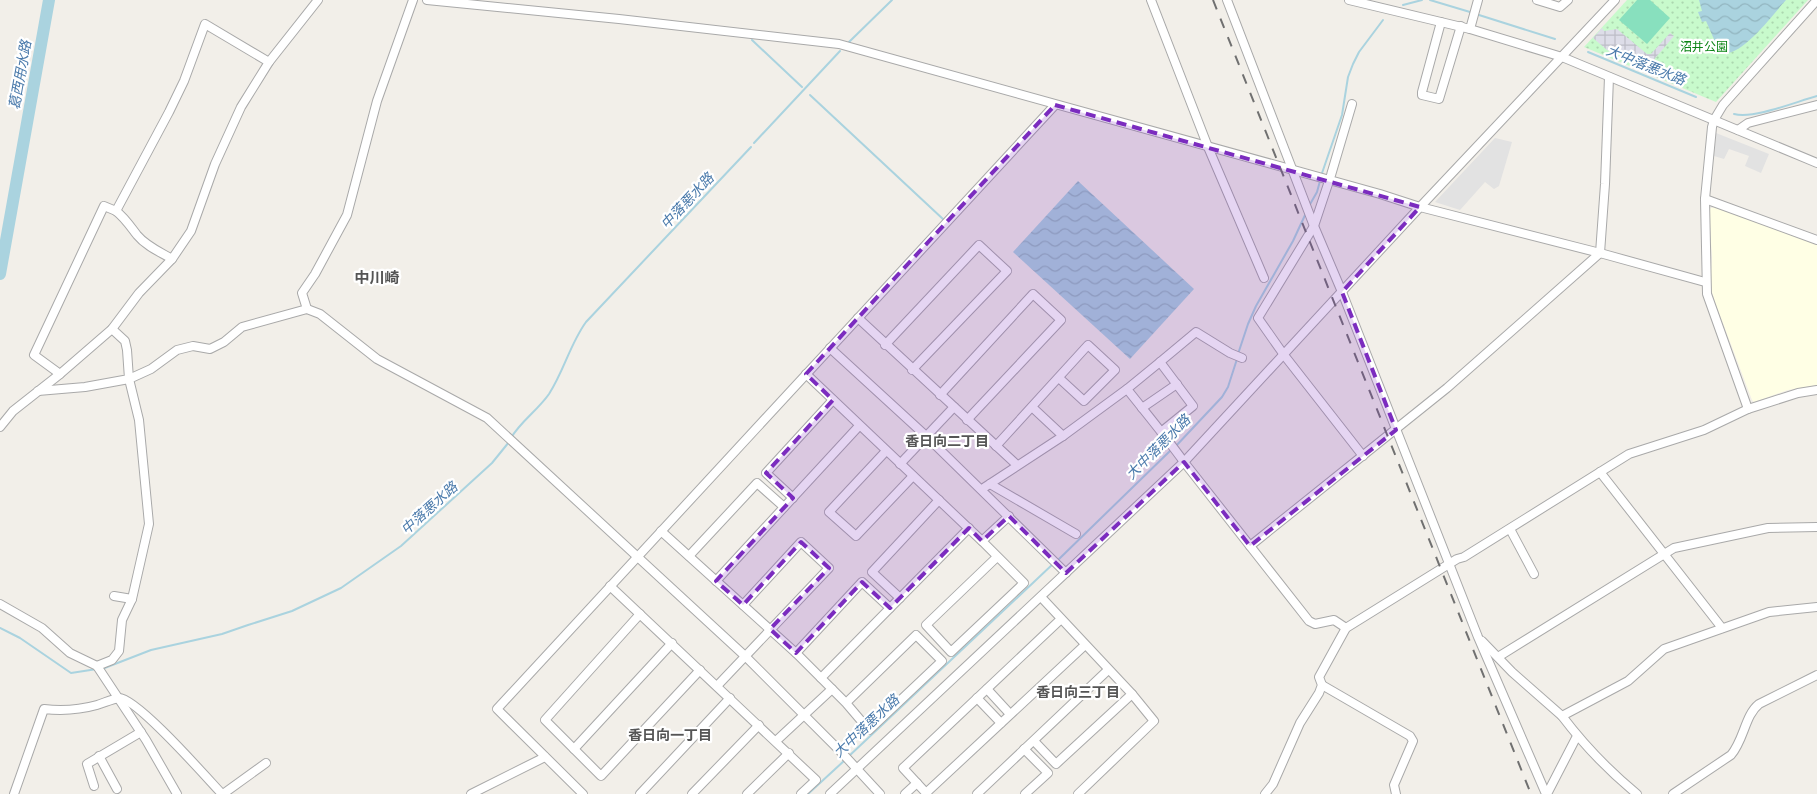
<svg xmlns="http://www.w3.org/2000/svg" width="1817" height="794" font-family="'PT Sans Narrow','Noto Sans JP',sans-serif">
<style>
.education{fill:#ffffe5}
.park{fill:url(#park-dots)}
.pitch{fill:#88e0be}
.parking{fill:#e2e2e2}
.plaza{fill:url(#plaza-grid)}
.water{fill:url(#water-waves)}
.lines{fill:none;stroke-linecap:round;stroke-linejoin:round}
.stream{stroke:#aad3df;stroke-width:2}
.river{stroke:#aad3df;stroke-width:12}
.minor-casing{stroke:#a9a9a9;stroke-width:10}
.minor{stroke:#fff;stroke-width:8}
.rail{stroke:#707070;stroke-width:2;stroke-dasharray:10 10;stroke-linecap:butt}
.marked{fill:#7b2cbf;fill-opacity:0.2;stroke:#7b2cbf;stroke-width:4;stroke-dasharray:10 6;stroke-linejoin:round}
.labels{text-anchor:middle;stroke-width:4.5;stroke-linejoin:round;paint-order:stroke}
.park-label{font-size:12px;fill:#0c8416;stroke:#fff}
.water-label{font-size:14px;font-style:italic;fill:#4a7aab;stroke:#fff}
.neighbourhood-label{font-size:14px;font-weight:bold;fill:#555;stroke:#fff}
.quarter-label{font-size:15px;font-weight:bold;fill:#555;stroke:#fff}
</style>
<defs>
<pattern id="park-dots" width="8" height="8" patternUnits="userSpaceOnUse" patternTransform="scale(1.25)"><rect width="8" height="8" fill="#c8facc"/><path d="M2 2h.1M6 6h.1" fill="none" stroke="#acd6af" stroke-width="1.8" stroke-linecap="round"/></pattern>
<pattern id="plaza-grid" width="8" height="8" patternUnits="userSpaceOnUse" patternTransform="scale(1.25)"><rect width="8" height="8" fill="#dddde8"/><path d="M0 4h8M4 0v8" fill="none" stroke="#bdbdc7"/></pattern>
<pattern id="water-waves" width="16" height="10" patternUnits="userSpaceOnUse" patternTransform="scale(1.25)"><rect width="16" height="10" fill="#aad3df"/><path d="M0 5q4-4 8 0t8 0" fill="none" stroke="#92b5bf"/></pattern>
</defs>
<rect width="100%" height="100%" fill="#f2efe9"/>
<!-- education -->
<polygon class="education" points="1714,207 1817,244 1817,385 1788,390 1754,402 1752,400 1715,302 1710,285 1712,258 1709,209"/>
<!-- park -->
<polygon class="park" points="1627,0 1808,0 1716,102 1584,47"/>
<!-- pitch -->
<polygon class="pitch" points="1637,0 1650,0 1670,18 1647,44 1619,20"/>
<!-- parking -->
<g class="parking">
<polygon points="1716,133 1769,154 1761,173 1745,166 1749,156 1729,149 1724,159 1714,156"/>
<polygon points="1495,138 1512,142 1499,186 1494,189 1485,182 1460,210 1435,202"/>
</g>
<!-- plaza -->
<polygon class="plaza" points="1602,28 1604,31 1617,29 1647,54 1651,54 1670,33 1674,36 1651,63 1644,63 1607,50 1593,38"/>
<!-- water -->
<g class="water">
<path d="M 1699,0 L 1786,0 C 1773,14 1741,59 1720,53 L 1706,21 L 1702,22 L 1698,12 L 1702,11 Z"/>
<polygon points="1078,181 1194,289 1130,359 1013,252"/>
</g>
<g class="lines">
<!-- stream -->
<g class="stream">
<polyline points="1430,0 1470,12"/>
<polyline points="1403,5 1422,0"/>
<polyline points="1479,15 1555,39"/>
<polyline points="752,40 802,87"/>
<polyline points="849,42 892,0"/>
<polyline points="1588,52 1696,97"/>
<polyline points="810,95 944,220"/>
<path d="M 1734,114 C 1755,119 1795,102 1817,96"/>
<polyline points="754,143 840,51"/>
<polyline points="1321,176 1342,115 1348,77 1353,64 1359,52 1383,20"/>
<polyline points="1309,206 1317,192 1320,181"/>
<polyline points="1238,354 1248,324 1256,306 1293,241 1306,213"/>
<path d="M 511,438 C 520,422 538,410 549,394 C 564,371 570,344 586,322 L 751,147"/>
<polyline points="1175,447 1222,397 1228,387 1237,359"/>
<polyline points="1058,560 1171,450"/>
<polyline points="0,628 20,638 71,673 97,669"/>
<polyline points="102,669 151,650 222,634 248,625 292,611 341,588 401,546 492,463 509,442"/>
<polyline points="848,757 1054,563"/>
<polyline points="808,794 845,760"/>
</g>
<!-- river -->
<polyline class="river" points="0,274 49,0"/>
<!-- minor casing -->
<g class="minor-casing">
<g id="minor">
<polyline points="427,0 619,19 839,44 1380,194 1420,207 1600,253 1705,282"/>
<polyline points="1151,0 1208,147 1264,278"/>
<polyline points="1227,0 1314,226 1342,292 1478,637 1546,794"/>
<polyline points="1349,0 1470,29 1562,57 1817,163"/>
<polyline points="1537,0 1560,7 1568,0"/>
<polyline points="1441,22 1422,92 1422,95 1439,99 1461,26"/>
<polyline points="1470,29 1478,0"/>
<polyline points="1352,104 1331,175 1314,226 1258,318 1284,355 1363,456"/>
<polyline points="1738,130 1748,123 1817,105"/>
<polyline points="1705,199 1817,240"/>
<path d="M 116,211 C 125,218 130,226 137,235 C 146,246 160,252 172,259"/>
<polyline points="307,309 302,293 315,274 347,215 377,101 413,0"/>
<polyline points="858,318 1017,465"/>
<polyline points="885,345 979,245 1007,271 912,370"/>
<polyline points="830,348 926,436 1066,573"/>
<polyline points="1160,362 1196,332 1230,353 1242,358"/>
<polyline points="60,374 34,355 104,206 116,211 169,112 184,81 205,24 269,62"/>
<polyline points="806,374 982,541 1024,583 951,652 926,625 997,557"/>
<polyline points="38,391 85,387 129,379 127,350 125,341 112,329"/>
<polyline points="940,395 1033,294 1061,320 967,420"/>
<polyline points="1032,407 1063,436"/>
<polyline points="1142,408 1177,384"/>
<polyline points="1748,409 1707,294 1705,199 1712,127 1714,120 1723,105 1817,0"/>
<polyline points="0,427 13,411 60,374 112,329 139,293 172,259 191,231 215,164 241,107 269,62 318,0"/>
<path d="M 1161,432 L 1193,406 L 1160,362 L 1127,389 C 1146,413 1166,437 1184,462 L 1309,621 L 1315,624 L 1334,620 L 1346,628"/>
<polyline points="996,446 1088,345 1115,370 1084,401 1059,378"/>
<polyline points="886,451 829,512 856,536 913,476"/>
<polyline points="900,464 954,407"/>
<polyline points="1600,472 1722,628"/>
<polyline points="990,484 1076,534"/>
<polyline points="982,489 1063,436 1127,389"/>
<polyline points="793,498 766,473 833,400"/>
<polyline points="1510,529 1534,574"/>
<polyline points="661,531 796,653 846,703 916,635 942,661 869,730 846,703"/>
<polyline points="982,541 1009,516"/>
<polyline points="1250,546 1447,388 1600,253 1605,184 1609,77"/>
<polyline points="689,556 757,483 784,507"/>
<polyline points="716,581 859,426"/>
<polyline points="610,586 816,780 801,794"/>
<polyline points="114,596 132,599"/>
<polyline points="1041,597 1132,694 1154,721 1078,794"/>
<polyline points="900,598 872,572 939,500"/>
<polyline points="0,604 42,628 70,653 97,666 146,740 177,794"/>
<polyline points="640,614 545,720 601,776 700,670"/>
<polyline points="1482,641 1512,672 1562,716"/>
<polyline points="796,653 862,582 890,608"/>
<polyline points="1498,657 1674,548 1768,528 1817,527"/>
<polyline points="97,666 112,660 119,651 122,620 132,599 149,524 139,420 129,379 151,369 177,350 193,346 210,349 224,342 242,327 307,309 320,314 377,359 487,418 745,656 844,755 880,794"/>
<polyline points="821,678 969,528"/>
<polyline points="1322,685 1410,736 1413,741 1394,785 1396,794"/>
<polyline points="717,686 829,568 801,542 743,605"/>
<polyline points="987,689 1010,714"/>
<polyline points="977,698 1001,723"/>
<polyline points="776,741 832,689"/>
<polyline points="1034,741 1056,764 1132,694"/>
<polyline points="574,749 672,643"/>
<polyline points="1024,749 1048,773 1025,794"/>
<polyline points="99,756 117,789"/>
<polyline points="94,786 87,764 141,732"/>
<polyline points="926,793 1085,645"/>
<path d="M 14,794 L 44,709 C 62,711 79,710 97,705 C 104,703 112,699 119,698 C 137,698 206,777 222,794"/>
<polyline points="223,794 266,763"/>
<polyline points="471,794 545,757"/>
<polyline points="583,794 497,709 1055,105"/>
<polyline points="640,794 730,698"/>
<polyline points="692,794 759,725"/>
<polyline points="747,794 789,753"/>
<polyline points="830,794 1184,462 1420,207 1615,0"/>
<polyline points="905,794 917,783"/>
<polyline points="927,794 903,768 1061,619"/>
<polyline points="977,794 1108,670"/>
<polyline points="1265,794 1273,784 1300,723 1319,693 1322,685 1319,677 1346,628 1457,559 1464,557 1629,454 1704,430 1748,409 1798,393 1817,390"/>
<polyline points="1547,794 1577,736"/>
<path d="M 1637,794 C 1609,771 1584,745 1562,716 L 1628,681 L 1664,649 L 1769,612 L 1817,607"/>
<path d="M 1673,794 L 1731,755 C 1744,740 1745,715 1759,704 L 1817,675"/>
</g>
</g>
<!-- minor -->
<use href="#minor" class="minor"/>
<!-- rail -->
<polyline class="rail" points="1213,0 1531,794"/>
</g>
<!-- marked area -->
<path class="marked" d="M 1055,105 L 1420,207 L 1342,292 L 1396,430 L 1250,546 L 1184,462 L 1066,573 L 1009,516 L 982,541 L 969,528 L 890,608 L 862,582 L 796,653 L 770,629 L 829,568 L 801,542 L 743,605 L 716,581 L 793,498 L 766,473 L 833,400 L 806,374 Z"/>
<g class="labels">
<!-- park labels -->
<g class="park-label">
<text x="1704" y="51">沼井公園</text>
</g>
<!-- water labels -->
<g class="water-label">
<text transform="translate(1646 65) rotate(22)" y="5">大中落悪水路</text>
<text transform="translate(20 75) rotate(-80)" y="5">葛西用水路</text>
<text transform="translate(687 201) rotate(-47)" y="5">中落悪水路</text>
<text transform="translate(1158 447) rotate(-45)" y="5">大中落悪水路</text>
<text transform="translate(429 508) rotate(-42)" y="5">中落悪水路</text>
<text transform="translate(866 726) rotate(-43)" y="5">大中落悪水路</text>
</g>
<!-- neighbourhood labels -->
<g class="neighbourhood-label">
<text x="947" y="446">香日向二丁目</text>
<text x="1078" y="697">香日向三丁目</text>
<text x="670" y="740">香日向一丁目</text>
</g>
<!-- quarter labels -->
<g class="quarter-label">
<text x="377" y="283">中川崎</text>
</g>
</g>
</svg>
